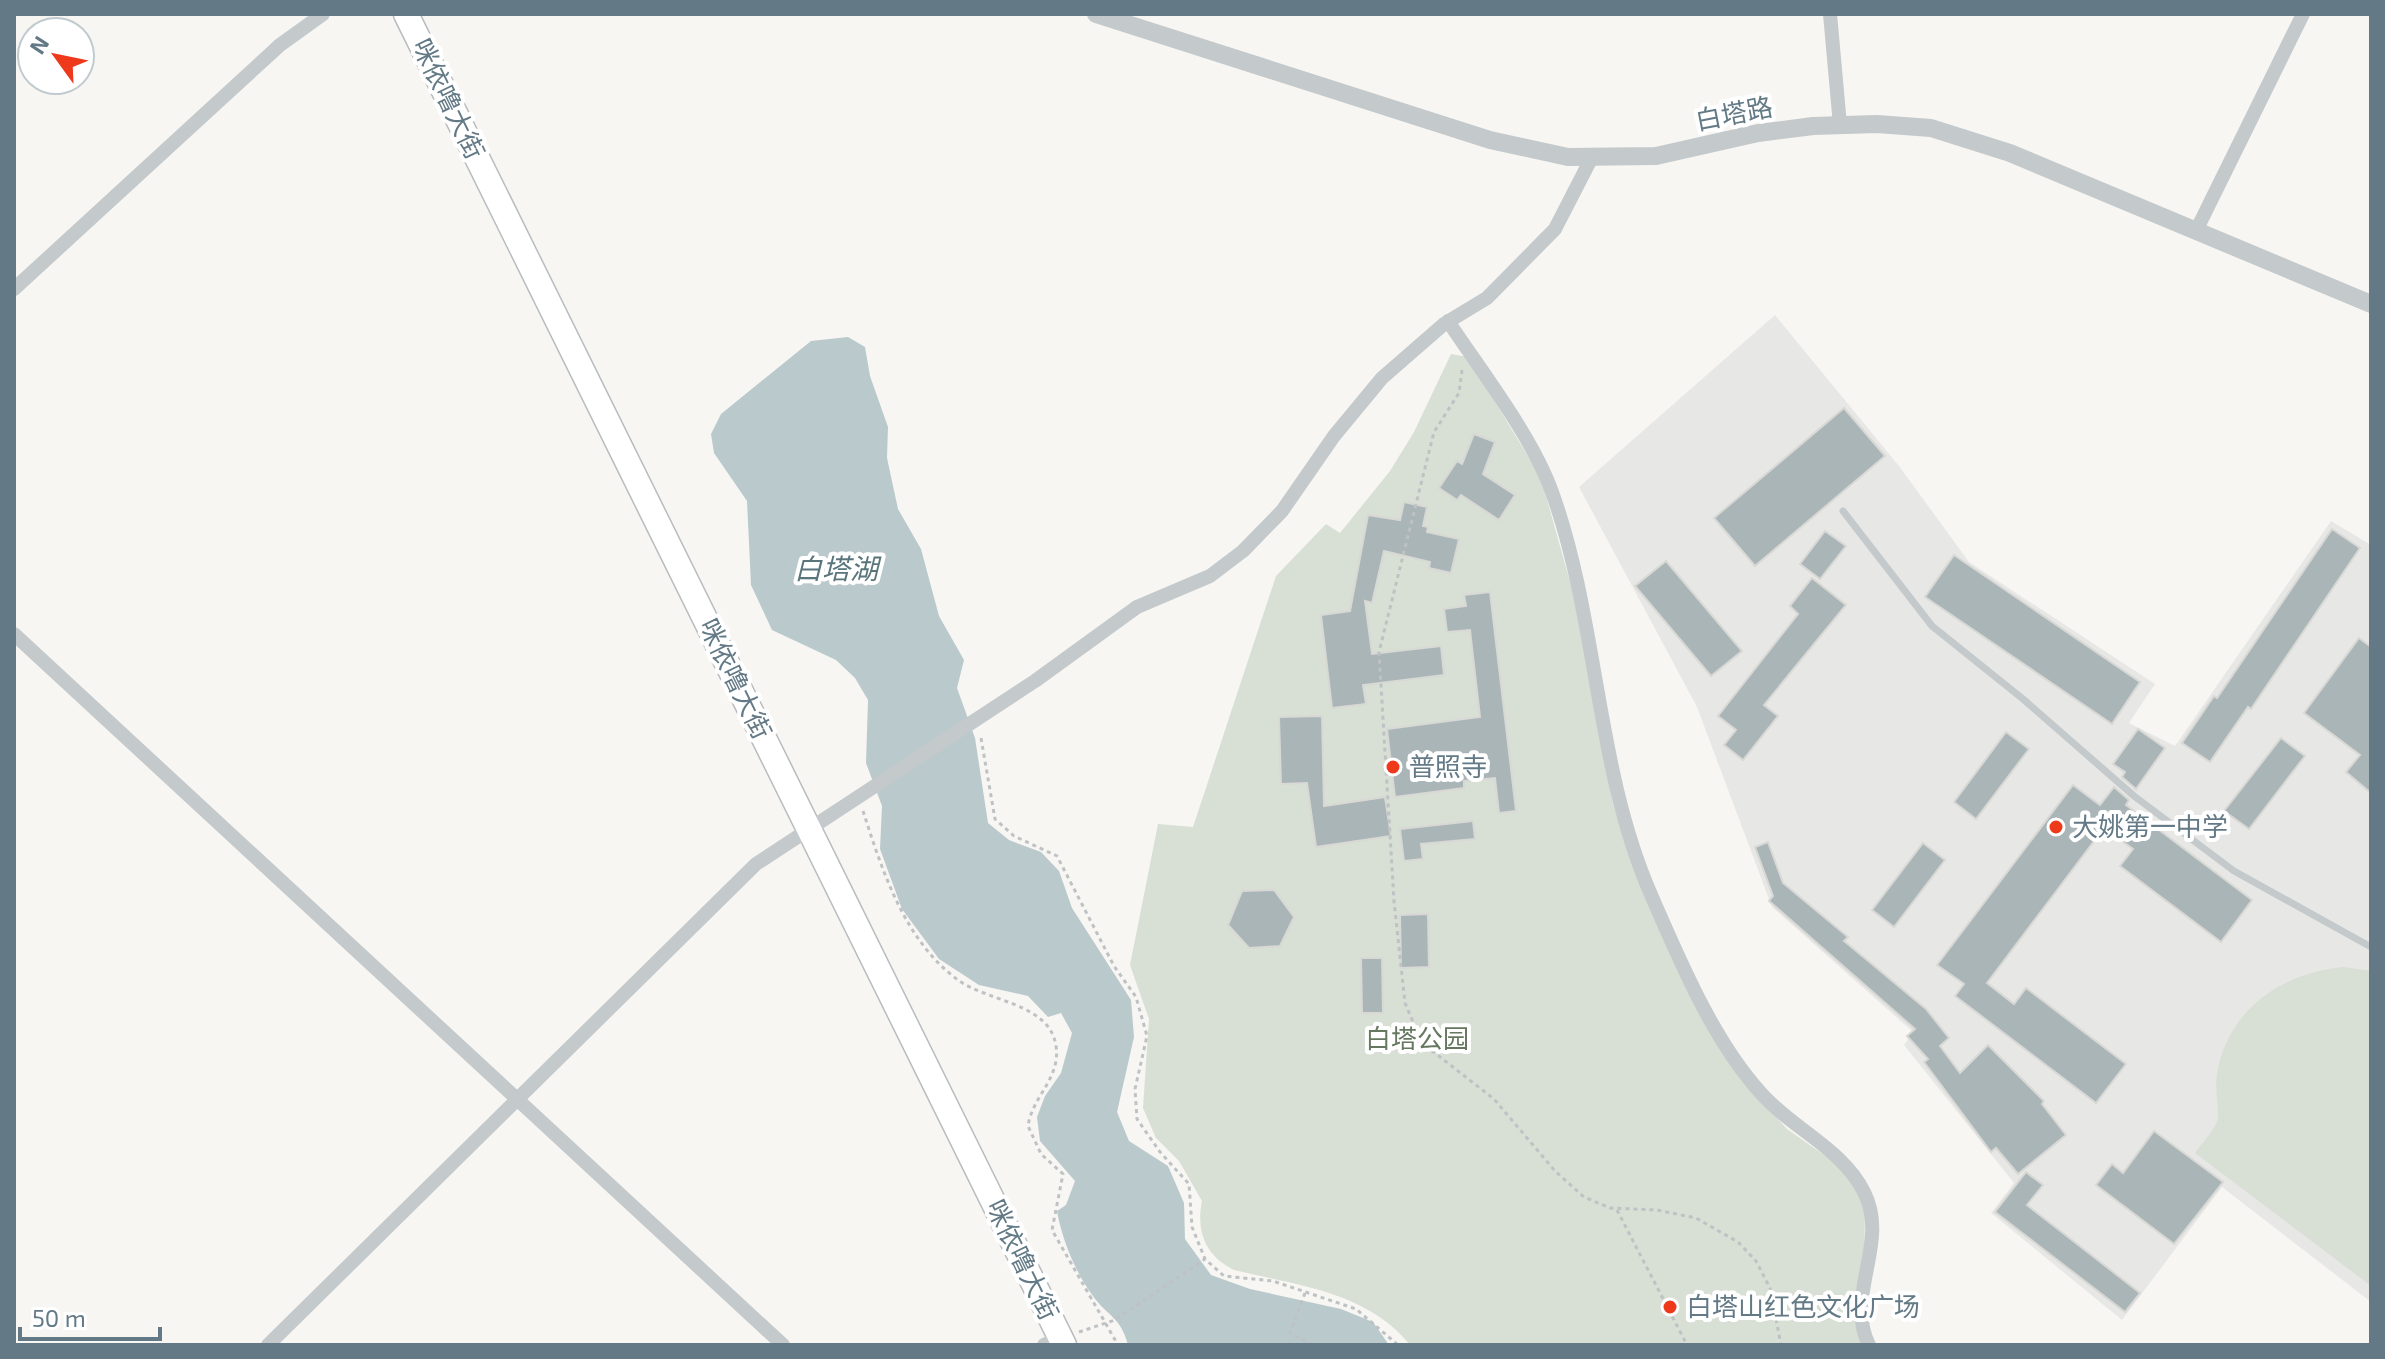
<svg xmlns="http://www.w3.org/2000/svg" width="2385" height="1359" font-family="'Exo 2','Noto Sans SC',sans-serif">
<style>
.built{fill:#e7e8e6}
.green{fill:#d8dfd4}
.water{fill:#bac9cc}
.building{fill:#aab5b8;stroke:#d8d8d5;stroke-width:2}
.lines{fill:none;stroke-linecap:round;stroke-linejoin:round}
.trunk-casing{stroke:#b8bcbf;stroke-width:27}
.path{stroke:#bfc2c4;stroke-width:3;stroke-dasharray:4 4;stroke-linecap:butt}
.service{stroke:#c4c9cb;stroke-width:7}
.minor{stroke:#c4c9cb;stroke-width:14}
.tertiary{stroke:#c4c9cb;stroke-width:18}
.trunk{stroke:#fff;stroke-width:24}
.poi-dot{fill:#ee391b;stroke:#fff;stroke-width:3}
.labels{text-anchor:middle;stroke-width:8;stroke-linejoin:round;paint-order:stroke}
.street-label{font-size:26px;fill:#637a86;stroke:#fff}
.poi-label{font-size:26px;fill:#637a86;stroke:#fff;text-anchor:start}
.park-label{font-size:26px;fill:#66785f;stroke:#fff}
.water-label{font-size:28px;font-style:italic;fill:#5a767c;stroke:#fff}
</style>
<rect width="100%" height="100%" fill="#f7f6f3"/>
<!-- built -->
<polygon class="built" points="1775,315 1899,466 1969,562 2155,684 2129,723 2175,746 2331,521 2371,545 2371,1302 2222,1187 2122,1320 1991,1213 2014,1183 1904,1045 1913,1032 1772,907 1697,707 1579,487"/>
<!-- green -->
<g class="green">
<path d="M 1451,354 L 1468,357 L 1541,478 L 1580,618 L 1613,804 L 1644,894 L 1744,1083 L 1787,1129 L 1831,1160 L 1854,1183 L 1865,1204 L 1863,1345 L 1410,1345 C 1368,1292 1296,1285 1234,1270 C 1205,1256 1196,1231 1202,1201 L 1179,1161 L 1156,1138 L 1143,1108 L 1149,1019 L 1130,965 L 1158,824 L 1193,827 L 1276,576 L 1326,524 L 1340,533 L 1390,471 L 1414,432 Z"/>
<path d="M 2344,967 L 2371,971 L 2371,1286 L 2195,1153 C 2201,1144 2218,1127 2218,1117 C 2218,1102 2215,1089 2217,1074 C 2227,1010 2283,972 2344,967 Z"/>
</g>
<!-- water -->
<path class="water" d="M 848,337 L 865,347 L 870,376 L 888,427 L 887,458 L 898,509 L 921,549 L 939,616 L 964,660 L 957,688 L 975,738 L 988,823 L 1009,840 L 1041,852 L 1059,871 L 1072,908 L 1131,1000 L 1134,1037 L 1117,1112 L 1129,1141 L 1168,1166 L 1184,1203 L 1185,1239 L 1211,1275 L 1250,1289 L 1341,1309 L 1373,1322 L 1389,1345 L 1128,1345 C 1121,1317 1108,1317 1093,1296 C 1075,1272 1062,1239 1057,1211 L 1066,1205 L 1075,1181 L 1040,1141 L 1037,1117 L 1045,1096 L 1061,1073 L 1072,1033 L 1061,1013 L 1048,1017 L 1028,996 L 979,985 L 939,959 L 902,909 L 880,849 L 882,806 L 866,763 L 868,700 L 855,678 L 836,660 L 772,630 L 751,585 L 747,501 L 714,453 L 711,434 L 721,414 L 811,341 Z"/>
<!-- building -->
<g class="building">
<polygon points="1844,408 1885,456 1755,566 1714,518"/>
<polygon points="1474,434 1495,442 1483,474 1515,495 1499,520 1461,495 1457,500 1439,488 1457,461 1462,464"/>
<polygon points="1404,502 1427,507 1423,526 1428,527 1427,532 1459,539 1451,573 1429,568 1430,562 1384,551 1372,603 1365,601 1372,654 1441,646 1444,675 1363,685 1366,704 1332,708 1321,615 1350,611 1368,515 1400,520"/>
<polygon points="2332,529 2360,548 2251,709 2248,707 2210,762 2182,743 2214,696 2217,698"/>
<polygon points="1825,531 1846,546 1820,579 1800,564"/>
<polygon points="1954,555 2140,682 2112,724 1925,597"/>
<polygon points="1666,561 1742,651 1711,676 1635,586"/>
<polygon points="1812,578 1846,605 1764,705 1778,716 1743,760 1724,745 1736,730 1718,716 1798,614 1790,606"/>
<polygon points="1490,592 1516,811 1499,813 1495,778 1464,781 1464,788 1395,797 1387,729 1480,717 1470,630 1447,632 1444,609 1466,606 1464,595"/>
<polygon points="2359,638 2371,647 2371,793 2346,772 2360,755 2304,713"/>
<polygon points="1322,716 1324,806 1385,797 1391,836 1316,847 1307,783 1281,784 1279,717"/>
<polygon points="2138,729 2165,748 2136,789 2122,777 2125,772 2113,764"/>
<polygon points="2006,732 2029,749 1976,819 1954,802"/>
<polygon points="2281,738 2305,756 2249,829 2224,811"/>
<polygon points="2073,785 2100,805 2114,787 2129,800 2126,805 2252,900 2221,942 2120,866 2133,849 2104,828 1987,983 2014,1004 2026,988 2126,1064 2096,1103 1955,996 1964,984 1937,965"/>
<polygon points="1473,821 1475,839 1421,844 1423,859 1404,861 1400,829"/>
<polygon points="1768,842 1783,883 1848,937 1844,941 1926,1009 1949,1038 1940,1046 1960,1073 1988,1045 2044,1101 2042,1104 2066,1135 2018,1174 1996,1148 1991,1152 1924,1062 1928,1059 1907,1036 1915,1029 1769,901 1773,896 1755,847"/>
<polygon points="1923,843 1945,860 1894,927 1872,910"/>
<polygon points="1274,890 1294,917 1280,946 1249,948 1228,925 1242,891"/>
<polygon points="1428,914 1429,967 1401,968 1400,915"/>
<polygon points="1361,958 1382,958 1383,1013 1362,1013"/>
<polygon points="2154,1131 2223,1182 2174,1244 2096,1185 2112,1164 2123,1173"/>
<polygon points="2026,1172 2043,1185 2027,1205 2140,1293 2125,1312 1995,1212"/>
</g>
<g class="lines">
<!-- trunk casing -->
<g class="trunk-casing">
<polyline id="trunk" points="406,14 1064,1345"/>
</g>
<!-- path -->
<g class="path">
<polyline points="1462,370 1459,393 1434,432 1379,652 1394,901 1405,1003 1422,1043 1494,1099 1555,1171 1584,1197 1610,1208 1657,1210 1696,1218 1738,1242 1756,1261 1770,1288 1781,1345"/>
<polyline points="981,738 995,819 1014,836 1057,856 1114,966 1136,997 1147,1036 1135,1089 1137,1119 1160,1152 1189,1184 1192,1227 1205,1259 1224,1276 1273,1281 1356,1309 1398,1345"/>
<path d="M 863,811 C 883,873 905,941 958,980 C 988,1002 1050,1003 1056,1046 C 1061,1078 1032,1097 1028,1126 L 1041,1154 L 1063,1174 L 1052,1230 L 1118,1345"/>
<polyline points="1617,1210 1687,1345"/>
<polyline points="1305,1293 1290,1333 1312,1345"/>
<polyline points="1079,1332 1115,1320 1205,1259"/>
<polyline points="1318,1345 1339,1345"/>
</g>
<!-- service -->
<polyline class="service" points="1843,511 1932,626 2023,699 2134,796 2234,871 2371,947"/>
<!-- minor -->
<g class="minor">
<polyline points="1830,14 1840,125"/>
<polyline points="2196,231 2303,14"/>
<polyline points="14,289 280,45 323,14"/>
<path d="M 1448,321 C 1481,371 1532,436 1552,492 C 1599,623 1595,768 1652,897 C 1680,961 1713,1040 1760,1092 C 1791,1128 1843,1149 1864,1192 C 1890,1243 1844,1295 1869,1345"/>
<polyline points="14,634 783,1345"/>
<polyline points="268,1345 756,864 1035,681 1137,607 1210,576 1243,551 1282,511 1334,436 1382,378 1444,324 1487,298 1555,229 1591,159"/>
<polyline points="1044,1345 1060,1338"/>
</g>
<!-- tertiary -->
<polyline class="tertiary" points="1096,14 1490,140 1568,157 1656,156 1758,133 1813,126 1877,124 1931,128 2010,153 2371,304"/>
<!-- trunk -->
<use href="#trunk" class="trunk"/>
</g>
<!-- markers -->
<g class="poi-dot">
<circle cx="1393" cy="767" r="8"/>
<circle cx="2056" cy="827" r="8"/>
<circle cx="1670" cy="1307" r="8"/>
</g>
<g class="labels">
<!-- street labels -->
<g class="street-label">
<text transform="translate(448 99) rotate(64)" y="9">咪依噜大街</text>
<text transform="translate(1734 114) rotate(-11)" y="9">白塔路</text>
<text transform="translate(735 679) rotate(64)" y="9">咪依噜大街</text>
<text transform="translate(1022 1260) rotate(64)" y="9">咪依噜大街</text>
</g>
<!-- poi labels -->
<g class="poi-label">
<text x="1409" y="776">普照寺</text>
<text x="2072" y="836">大姚第一中学</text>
<text x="1686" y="1316">白塔山红色文化广场</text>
</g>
<!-- park labels -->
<g class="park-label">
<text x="1417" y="1048">白塔公园</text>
</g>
<!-- water labels -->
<g class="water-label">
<text x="836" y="579">白塔湖</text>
</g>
</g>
<!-- border -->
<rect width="2385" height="1359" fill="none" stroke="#637a86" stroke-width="32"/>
<!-- north arrow -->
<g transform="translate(56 56) rotate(303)"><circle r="38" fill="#ffffff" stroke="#c1cacf" stroke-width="2"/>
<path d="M0-6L14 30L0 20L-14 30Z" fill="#ee391b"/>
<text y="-12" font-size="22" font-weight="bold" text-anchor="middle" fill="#637a86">N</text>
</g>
<!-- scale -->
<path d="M20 1327v12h140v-12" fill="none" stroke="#637a86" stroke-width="4"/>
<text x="32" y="1327" font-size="24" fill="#637a86" stroke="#ffffff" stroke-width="6" paint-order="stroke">50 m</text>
</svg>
